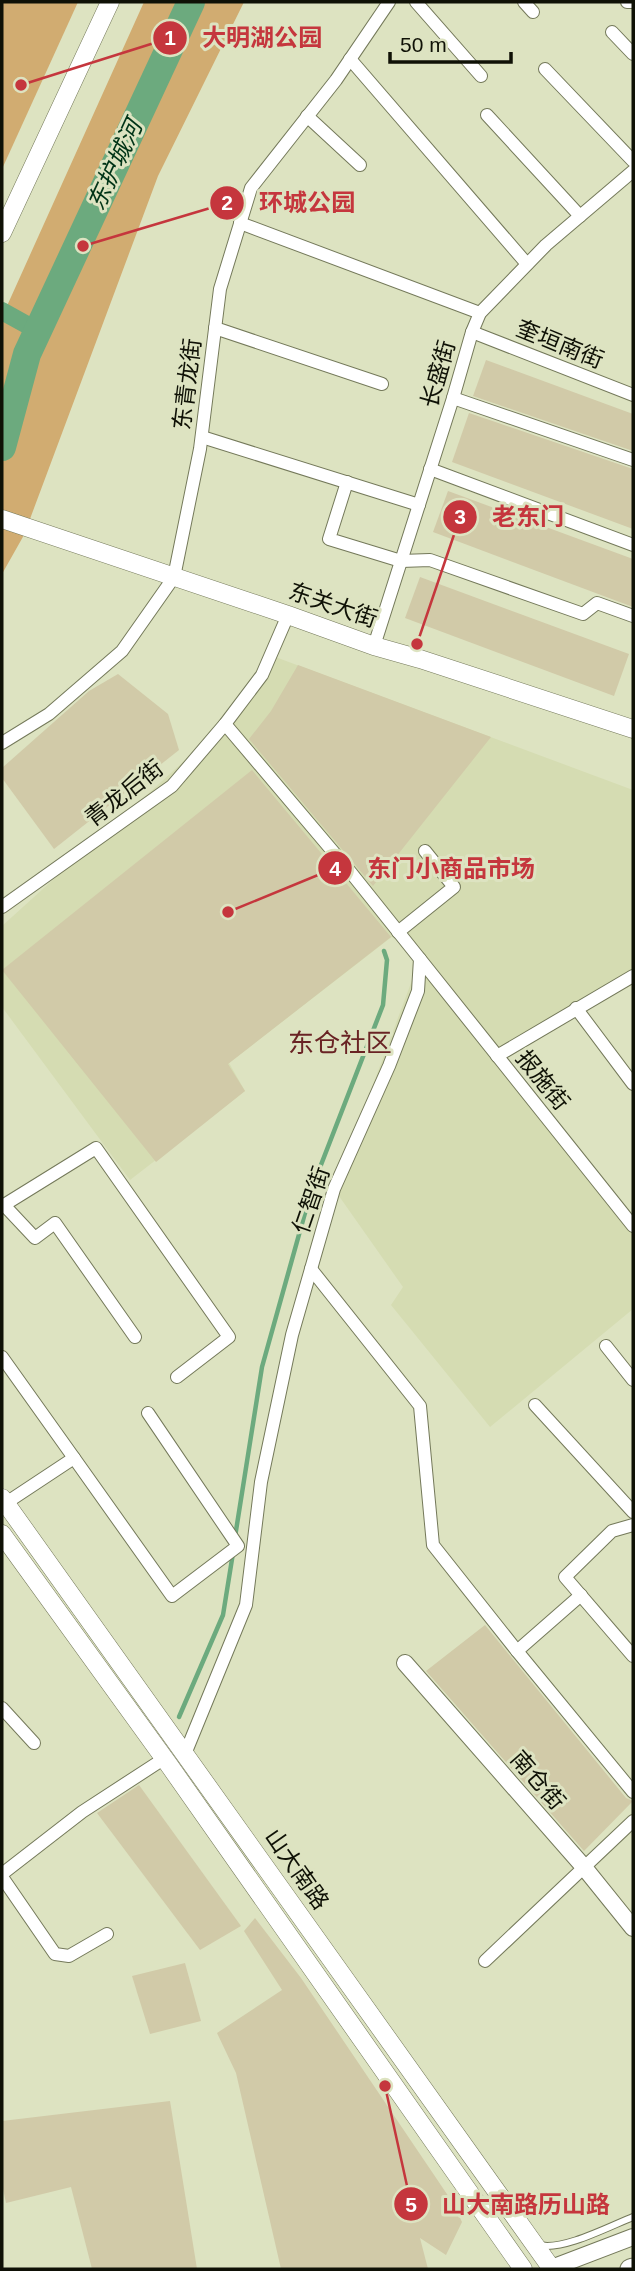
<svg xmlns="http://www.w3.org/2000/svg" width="635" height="2271" font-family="Helvetica,'Noto Sans SC',sans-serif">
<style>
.built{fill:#d5dcb2}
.green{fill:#d1ac71}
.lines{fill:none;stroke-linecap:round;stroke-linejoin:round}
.stream{stroke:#6caa7e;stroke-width:4.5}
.canal{stroke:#6caa7e;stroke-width:18}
.river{stroke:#6caa7e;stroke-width:28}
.building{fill:#d1caa8}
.service-casing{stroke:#74795a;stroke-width:8}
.minor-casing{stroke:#74795a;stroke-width:14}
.tertiary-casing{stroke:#74795a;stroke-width:18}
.secondary-casing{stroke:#74795a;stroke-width:19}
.primary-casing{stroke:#74795a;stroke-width:21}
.service{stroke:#fff;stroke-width:6}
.minor{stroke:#fff;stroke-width:12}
.tertiary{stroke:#fff;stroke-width:16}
.secondary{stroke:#fff;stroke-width:18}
.primary{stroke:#fff;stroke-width:19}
.labels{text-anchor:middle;stroke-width:6;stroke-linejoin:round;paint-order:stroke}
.street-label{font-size:23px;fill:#0f1106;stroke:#dde3c1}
.water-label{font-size:24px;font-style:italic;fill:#013417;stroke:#dde3c1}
.quarter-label{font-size:26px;fill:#692324;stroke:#dde3c1}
.leader{fill:none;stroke:#c5363d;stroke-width:2.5}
.callout-dot{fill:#c5363d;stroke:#dde3c1;stroke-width:2.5}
.mark-label{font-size:21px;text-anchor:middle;font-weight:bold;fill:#fff}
.callout-label{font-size:24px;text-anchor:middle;font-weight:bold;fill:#c5363d;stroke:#dde3c1;stroke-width:6;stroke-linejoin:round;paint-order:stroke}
</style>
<rect width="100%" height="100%" fill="#dde3c1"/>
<!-- built -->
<polygon class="built" points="270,655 633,790 633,977 498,1057 633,1226 633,1309 490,1427 391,1305 403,1287 334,1189 420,959 398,932 229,1063 245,1091 130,1180 2,1007 2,926 225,724"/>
<!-- green -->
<g class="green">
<polygon points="2,2 78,2 2,169"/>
<polygon points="144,2 244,2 158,176 24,535 2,574 2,317"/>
</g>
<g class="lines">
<!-- stream -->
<g class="stream">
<polyline points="235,1537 262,1367 312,1188 383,1005 387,960 384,951"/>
<polyline points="179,1717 223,1615 233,1553"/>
</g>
<!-- canal -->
<polyline class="canal" points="2,311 38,331"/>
<!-- river -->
<polyline class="river" points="2,447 27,354 191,2"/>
</g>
<!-- building -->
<g class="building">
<polygon points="486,360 633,414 633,451 473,396"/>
<polygon points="469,413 633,469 633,529 452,462"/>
<polygon points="448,491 633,559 633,607 433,532"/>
<polygon points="420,577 629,654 614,696 405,618"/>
<polygon points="298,665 491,737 373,886 249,739 271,711"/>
<polygon points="118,674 168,714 179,750 54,849 2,778 2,768 89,691"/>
<polygon points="252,770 391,937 228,1064 245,1091 156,1162 2,970"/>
<polygon points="485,1625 626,1798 633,1801 584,1851 426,1671"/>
<polygon points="139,1785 241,1926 200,1950 97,1813"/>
<polygon points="255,1918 301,1978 453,2203 462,2222 446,2255 420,2238 428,2269 281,2269 236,2073 217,2033 282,1990 244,1931"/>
<polygon points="185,1963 201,2021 150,2034 132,1976"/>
<polygon points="170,2101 197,2269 92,2269 71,2187 6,2203 2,2184 2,2121"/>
</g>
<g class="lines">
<!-- service casing -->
<g class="service-casing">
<path id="service" d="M 539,2245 C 563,2251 610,2226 633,2217"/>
</g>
<!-- minor casing -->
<g class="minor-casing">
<g id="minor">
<polyline points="416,2 481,76"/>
<polyline points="524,2 533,12"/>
<polyline points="627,2 631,2"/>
<polyline points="612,32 633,54"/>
<polyline points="350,59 527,264"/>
<polyline points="545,69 633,161"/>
<polyline points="487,115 580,216"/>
<polyline points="307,116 360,165"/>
<polyline points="240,223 480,313"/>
<polyline points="215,328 382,384"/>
<polyline points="472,332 633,395"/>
<polyline points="453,398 633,460"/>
<polyline points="202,437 419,505"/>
<polyline points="430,469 633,545"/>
<polyline points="347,482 329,539 401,561 430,560 583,614 597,603 633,616"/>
<polyline points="374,646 453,398 472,332 480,313 546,245 633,171"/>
<polyline points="2,743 49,714 122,651 174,577 200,449 220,289 251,188 336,80 389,2"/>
<polyline points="2,907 172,786 225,724 262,675 288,615"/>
<polyline points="398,932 454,887 425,851"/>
<polyline points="420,959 633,1226"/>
<polyline points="576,1008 633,1084"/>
<polyline points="497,1056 633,976"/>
<polyline points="311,1269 420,1406 433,1545 517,1651"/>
<polyline points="135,1337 55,1223 35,1238 4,1205 96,1148 229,1337 177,1377"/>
<polyline points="606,1346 633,1380"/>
<polyline points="2,1357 74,1458 6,1503"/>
<polyline points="535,1405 633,1512"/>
<polyline points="74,1458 172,1596 238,1546 148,1413"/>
<polyline points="633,1525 612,1531 565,1577 633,1656"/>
<polyline points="581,1595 517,1651 633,1792"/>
<polyline points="2,1708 34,1743"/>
<polyline points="185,1754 246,1605 261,1482 292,1335 334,1189 389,1066 418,991 420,959 352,874 225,724"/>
<polyline points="2,1874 82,1812 165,1758"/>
<polyline points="2,1877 55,1954 69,1956 107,1934"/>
<polyline points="485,1961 633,1821"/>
</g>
</g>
<!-- tertiary casing -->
<g class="tertiary-casing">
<g id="tertiary">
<polyline points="405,1663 583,1866 633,1928"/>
<polyline points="549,2269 633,2237"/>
</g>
</g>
<!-- secondary casing -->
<g class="secondary-casing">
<g id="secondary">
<polyline points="2,233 110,2"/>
<polyline points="2,519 288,615 374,646 420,659 633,729"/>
<polyline points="2,1498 552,2269"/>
<polyline points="2,1534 169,1765 523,2269"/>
</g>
</g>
<!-- primary casing -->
<g class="primary-casing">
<polyline id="primary" points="630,2269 633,2268"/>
</g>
<!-- service -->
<use href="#service" class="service"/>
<!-- minor -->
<use href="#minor" class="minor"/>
<!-- tertiary -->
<use href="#tertiary" class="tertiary"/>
<!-- secondary -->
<use href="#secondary" class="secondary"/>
<!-- primary -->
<use href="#primary" class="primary"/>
</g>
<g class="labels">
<!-- street labels -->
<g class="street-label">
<text transform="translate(560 344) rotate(22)" y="8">奎垣南街</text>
<text transform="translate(438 374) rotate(-74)" y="8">长盛街</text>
<text transform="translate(187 384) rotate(-83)" y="8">东青龙街</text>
<text transform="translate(333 605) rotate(19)" y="8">东关大街</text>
<text transform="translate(124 793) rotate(-38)" y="8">青龙后街</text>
<text transform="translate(543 1080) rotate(51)" y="8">报施街</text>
<text transform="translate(311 1200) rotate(-71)" y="8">仁智街</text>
<text transform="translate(538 1780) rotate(49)" y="8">南仓街</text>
<text transform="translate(297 1869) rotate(55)" y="8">山大南路</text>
</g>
<!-- water labels -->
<g class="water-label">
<text transform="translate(115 165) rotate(-65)" y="8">东护城河</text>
</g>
<!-- quarter labels -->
<g class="quarter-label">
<text x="340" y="1052">东仓社区</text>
</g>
</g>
<!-- callouts -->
<path class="leader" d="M21 85L170 38M83 246L227 203M417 644L460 517M228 912L335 868M385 2086L411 2204"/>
<g class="callout-dot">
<circle cx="21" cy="85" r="7"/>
<circle cx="83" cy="246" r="7"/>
<circle cx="417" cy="644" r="7"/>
<circle cx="228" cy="912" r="7"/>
<circle cx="385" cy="2086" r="7"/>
<circle cx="170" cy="38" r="18"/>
<circle cx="227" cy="203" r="18"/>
<circle cx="460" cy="517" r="18"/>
<circle cx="335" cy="868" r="18"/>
<circle cx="411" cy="2204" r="18"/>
</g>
<g class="mark-label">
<text x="170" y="45">1</text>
<text x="227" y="210">2</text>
<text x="460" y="524">3</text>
<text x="335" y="876">4</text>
<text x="411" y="2212">5</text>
</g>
<g class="callout-label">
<text x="262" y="46">大明湖公园</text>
<text x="307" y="211">环城公园</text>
<text x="528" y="525">老东门</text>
<text x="451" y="877">东门小商品市场</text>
<text x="526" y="2213">山大南路历山路</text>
</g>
<!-- border -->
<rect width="635" height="2271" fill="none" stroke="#0f1106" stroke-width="7"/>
<!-- scale -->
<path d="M390 52v10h121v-10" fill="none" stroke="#0f1106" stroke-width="3.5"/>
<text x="400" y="52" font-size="21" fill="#0f1106" stroke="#dde3c1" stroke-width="5" paint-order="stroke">50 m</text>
</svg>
